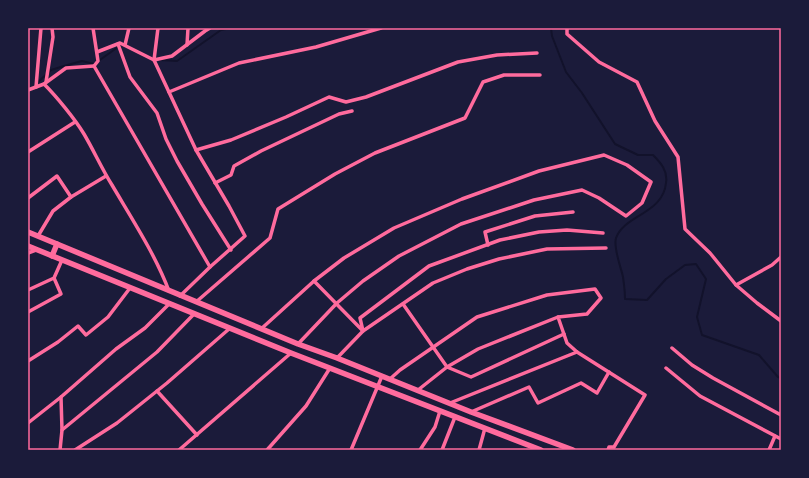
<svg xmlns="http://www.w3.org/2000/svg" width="809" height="478" font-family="'PT Sans',sans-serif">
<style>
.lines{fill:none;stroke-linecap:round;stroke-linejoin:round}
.stream{stroke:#12122b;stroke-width:2}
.minor{stroke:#ff6b9d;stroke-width:3.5}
.primary{stroke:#ff6b9d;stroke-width:5.5}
.neatline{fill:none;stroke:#ff6b9d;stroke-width:1.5}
</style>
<rect width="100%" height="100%" fill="#1b1b3a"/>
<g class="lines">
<!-- stream -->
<g class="stream">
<path d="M 551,28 L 552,36 L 566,72 L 582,93 L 615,144 L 638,155 L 653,155 C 661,163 668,171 666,183 C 663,214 624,215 616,238 C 613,248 621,267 623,277 C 624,284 625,291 625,299 L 647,300 L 666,279 L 685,265 L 696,264 L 706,279 L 697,317 L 702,335 L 759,355 L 778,377 L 781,378"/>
<polyline points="160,60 177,61 221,30 231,28"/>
<polyline points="97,62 118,47"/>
<polyline points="37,83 51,70 64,66 82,61 94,64"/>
</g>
<!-- minor -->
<g class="minor">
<polyline points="93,28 98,61 94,66 210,267"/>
<polyline points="158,28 154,60 196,150 229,206 245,236 210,267 180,296"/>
<polyline points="567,28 567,34 599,62 637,82 655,121 678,157 685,229 710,253 736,285 757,303 781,321"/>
<polyline points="118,44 130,77 157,113 166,139 177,161 202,204 231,250"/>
<polyline points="125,45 129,28"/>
<polyline points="187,45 188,28"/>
<polyline points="97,52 120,43 154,60 172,56 205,31 210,28"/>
<polyline points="46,82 53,37 52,28"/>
<path d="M 44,84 C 56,96 75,119 84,134 C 94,151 102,169 112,185 C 132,219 155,254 169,291"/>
<polyline points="36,87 41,28"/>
<polyline points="28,90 44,84 66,68 94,66"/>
<polyline points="169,92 239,63 316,47 381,28"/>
<polyline points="196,150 231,140 286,117 329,97 346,102 366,97 458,62 497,55 537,53"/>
<polyline points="28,152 75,122"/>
<polyline points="215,183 231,175 234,166 261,151 339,114 352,111"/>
<polyline points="28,198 57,176 71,197 106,176"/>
<polyline points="38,236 53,211 71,197"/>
<polyline points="488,245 485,232 535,216 573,212"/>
<polyline points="28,253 36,250"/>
<polyline points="314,281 363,331 433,283 467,269 499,259 547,249 606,248"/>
<polyline points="736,285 772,265 781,257"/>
<polyline points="28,290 54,278 62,260"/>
<polyline points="196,302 270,238 278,209 335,174 375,153 465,118 483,82 504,75 540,75"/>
<polyline points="403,304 447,367 478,349 558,317"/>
<polyline points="28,312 61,294 54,278"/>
<polyline points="261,329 314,281 344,258 394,228 462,199 539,171 604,155 627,165 651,182 642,203 626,216 599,198 582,190 534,200 461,224 399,256 363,281 337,303 298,344"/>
<polyline points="672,348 692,365 713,378 781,415"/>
<polyline points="337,358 363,331 360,318 429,266 500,240 539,232 567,230 603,233"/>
<polyline points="28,361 58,342 78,326 86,335 108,317 130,288"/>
<polyline points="666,368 700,396 781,439"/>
<polyline points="390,379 400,370 477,317 547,295 595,289 601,298 587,314 558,317 567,343 577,352 645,395 614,447 609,447 608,450"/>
<polyline points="418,390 447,367 471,377 564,334"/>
<polyline points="157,391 197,435"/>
<polyline points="450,403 577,352"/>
<polyline points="471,412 529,387 538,403 581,383 597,393 609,372"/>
<polyline points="28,423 61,397 116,349 145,328 169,304"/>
<polyline points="62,430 157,352 194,314"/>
<polyline points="60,450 62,430 61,397"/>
<polyline points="75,450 117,423 167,383 229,329"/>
<polyline points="179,450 291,353"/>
<polyline points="267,450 306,406 330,368"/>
<polyline points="351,450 382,376"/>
<polyline points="420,450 435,427 440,411"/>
<polyline points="442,450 455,417"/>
<polyline points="479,450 485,428"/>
<polyline points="769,450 775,436"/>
</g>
<!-- primary -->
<g class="primary">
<polyline points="28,232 298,344 337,358 471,412 573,450"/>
<polyline points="28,246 291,353 541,450"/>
<polyline points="52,256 57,244"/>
</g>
</g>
<!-- border -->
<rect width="809" height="478" fill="none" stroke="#1b1b3a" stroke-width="58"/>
<rect x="29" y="29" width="751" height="420" class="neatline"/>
</svg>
